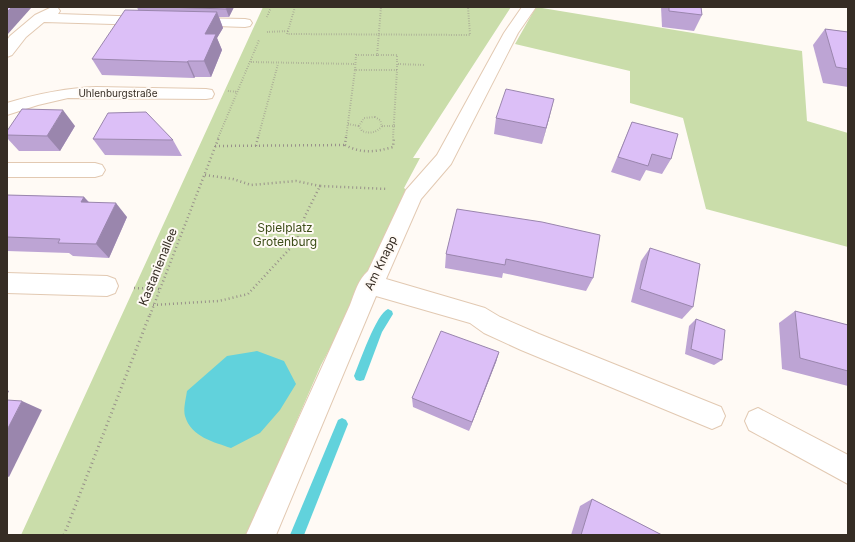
<svg xmlns="http://www.w3.org/2000/svg" width="855" height="542" font-family="Inter,sans-serif">
<style>
.green{fill:#caddaa}
.water{fill:#61d2dc}
.lines{fill:none;stroke-linecap:round;stroke-linejoin:round}
.stream{fill:#61d2dc;fill-rule:evenodd}
.minor-casing{stroke:#e2c9b2;stroke-width:2}
.path-far2{stroke:#98918a;stroke-width:2;stroke-dasharray:0.5 2;stroke-linecap:butt}
.path-far1{stroke:#98918a;stroke-width:2.5;stroke-dasharray:1 3;stroke-linecap:butt}
.path{stroke:#98918a;stroke-width:3;stroke-dasharray:1 3.5;stroke-linecap:butt}
.minor{fill:#fff;fill-rule:evenodd}
.wall{fill:#bda4d4}
.shaded-wall{fill:#9a86ad}
.building{fill:#dcbff7;stroke:#9a86ad}
.labels{text-anchor:middle;stroke-width:4;stroke-linejoin:round;paint-order:stroke}
.far-street-label{font-size:10px;fill:#362d24;stroke:#fffaf5}
.park-label{font-size:12px;fill:#3c4d18;stroke:#fffaf5}
.street-label{font-size:12px;fill:#362d24;stroke:#fffaf5}
</style>
<rect width="100%" height="100%" fill="#fffaf5"/>
<!-- green -->
<g class="green">
<polygon points="263,7 511,7 413,158 420,158 404,188 413,195 321,365 247,535 21,535"/>
<polygon points="536,7 802,51 807,121 848,133 848,247 706,209 683,118 630,103 630,71 515,44"/>
</g>
<!-- water -->
<path class="water" d="M 257,351 L 284,361 L 296,384 L 280,410 L 260,433 L 231,448 C 214,442 191,437 185,416 C 183,410 186,398 187,391 L 227,356 Z"/>
<g class="lines">
<!-- stream -->
<g class="stream">
<path d="M 388,309 L 392,311 L 393,314 L 382,332 L 364,380 L 360,381 L 356,380 L 354,376 C 360,362 376,314 388,309 Z"/>
<polygon points="342,418 346,420 348,424 304,535 290,535 338,420"/>
</g>
<!-- minor casing -->
<g class="minor-casing">
<g id="minor">
<polygon points="52,7 58,8 60,11 58,14 147,17 152,18 154,21 152,24 147,25 44,22 26,37 12,55 7,57 7,40 10,36 35,15"/>
<path d="M 522,7 L 536,7 L 518,33 L 451,164 L 421,199 L 386,279 L 485,308 L 500,317 L 539,334 L 721,407 L 725,416 L 721,425 L 712,429 L 521,350 L 484,333 L 470,323 L 376,296 L 276,535 L 246,535 L 350,305 C 355,292 358,280 368,271 L 406,190 L 437,155 L 504,33 Z"/>
<polygon points="191,18 245,19 250,20 252,23 250,26 245,27 186,25 184,22 186,19"/>
<path d="M 96,87 L 206,89 L 212,90 L 214,94 L 212,98 L 206,99 L 68,98 L 38,105 L 7,115 L 7,103 C 37,94 65,88 96,87 Z"/>
<polygon points="7,163 95,163 102,165 105,170 102,175 95,177 7,177"/>
<polygon points="7,273 107,276 115,279 118,286 115,293 107,296 7,293"/>
<polygon points="758,408 848,455 848,484 749,430 745,421 749,412"/>
</g>
</g>
<!-- path-far2 -->
<g class="path-far2">
<polyline points="295,7 287,34 470,35 468,7"/>
<polyline points="267,17 271,7"/>
<polyline points="267,32 288,31"/>
<polyline points="377,56 381,7"/>
<polyline points="251,62 355,64"/>
<polyline points="398,64 424,65"/>
<polyline points="355,70 356,55 397,55 397,70"/>
<polyline points="228,91 238,92"/>
<path d="M 375,117 L 380,120 L 382,126 C 376,133 370,134 362,131 L 359,126 L 364,118 Z"/>
<polyline points="348,124 359,126"/>
<polyline points="382,126 395,126"/>
<polyline points="218,138 259,40"/>
<polyline points="258,138 278,64"/>
<polyline points="346,138 355,70 397,70 393,138"/>
</g>
<!-- path-far1 -->
<g class="path-far1">
<path d="M 346,137 L 345,145 C 362,154 375,152 393,147 L 394,137"/>
<polyline points="215,146 345,145"/>
<polyline points="256,146 258,137"/>
<polyline points="205,175 233,179 251,185 296,181 320,186"/>
<polyline points="134,288 160,289"/>
<polyline points="153,305 219,301 248,294 296,242 305,216 320,186 388,189"/>
<polyline points="150,315 219,137"/>
</g>
<!-- path -->
<polyline class="path" points="64,535 150,314"/>
<!-- minor -->
<use href="#minor" class="minor"/>
</g>
<!-- wall -->
<g class="wall">
<polygon points="137,7 234,7 229,17 219,17 223,28 217,38 222,50 211,77 195,77 194,78 102,75 92,59 138,10"/>
<polygon points="661,7 701,7 702,15 694,31 662,27"/>
<polygon points="825,29 848,32 848,87 823,83 813,45"/>
<polygon points="550,115 542,144 494,134 496,118"/>
<polygon points="632,122 671,159 662,174 646,170 640,181 611,172"/>
<polygon points="75,126 60,151 19,151 7,138 7,131"/>
<polygon points="93,139 173,140 182,156 105,155"/>
<polygon points="7,195 84,197 89,202 127,217 109,258 73,256 69,253 7,251"/>
<polygon points="457,209 593,278 586,291 503,273 502,278 445,268 446,254"/>
<polygon points="650,248 693,307 682,319 631,302 641,261"/>
<polygon points="795,311 848,325 848,386 782,369 779,323"/>
<polygon points="696,319 722,360 714,365 685,354 689,326"/>
<polygon points="499,352 496,362 469,431 413,407 412,398"/>
<polygon points="592,499 662,535 571,535 580,506"/>
</g>
<!-- shaded-wall -->
<g class="shaded-wall">
<polygon points="12,7 32,7 7,35 7,12"/>
<polygon points="227,7 234,7 229,17 226,9"/>
<polygon points="217,12 223,28 217,38 222,50 211,77 204,61 205,34"/>
<polygon points="188,61 195,77 194,78 187,62"/>
<polygon points="554,99 550,115 542,144 546,128"/>
<polygon points="63,110 75,126 60,151 47,136"/>
<polygon points="84,197 97,212 81,202"/>
<polygon points="116,203 127,217 109,258 96,244"/>
<polygon points="499,352 496,362 469,431 472,422"/>
<polygon points="7,390 9,391 7,395"/>
<polygon points="22,401 42,410 9,477 7,476 7,430"/>
</g>
<!-- building -->
<g class="building">
<polygon points="7,7 12,7 7,12"/>
<polygon points="164,7 227,7 226,9"/>
<polygon points="669,7 701,7 702,15 669,11"/>
<polygon points="125,10 217,12 205,34 216,34 204,61 188,61 187,62 92,59"/>
<polygon points="825,29 848,32 848,69 836,67"/>
<polygon points="506,89 554,99 546,128 496,118"/>
<polygon points="22,109 63,110 47,136 7,135 7,131"/>
<polygon points="146,112 173,140 93,139 108,113"/>
<polygon points="632,122 678,134 671,159 652,154 648,166 618,157"/>
<polygon points="7,195 84,197 81,202 116,203 96,244 58,243 60,239 7,237"/>
<polygon points="457,209 542,222 600,235 593,278 506,259 505,265 446,254"/>
<polygon points="650,248 700,264 693,307 640,289"/>
<polygon points="795,311 848,325 848,371 800,358"/>
<polygon points="696,319 725,330 722,360 691,349"/>
<polygon points="441,331 499,352 472,422 412,398"/>
<polygon points="7,400 22,401 7,430"/>
<polygon points="592,499 662,535 581,535"/>
</g>
<g class="labels">
<!-- far-street labels -->
<g class="far-street-label">
<text x="118" y="97">Uhlenburgstraße</text>
</g>
<!-- park labels -->
<g class="park-label">
<text x="285" y="232">Spielplatz<tspan x="285" dy="14">Grotenburg</tspan></text>
</g>
<!-- street labels -->
<g class="street-label">
<text transform="translate(381 263) rotate(-64)" y="4">Am Knapp</text>
<text transform="translate(158 267) rotate(-68)" y="4">Kastanienallee</text>
</g>
</g>
<!-- border -->
<rect width="855" height="542" fill="none" stroke="#362d24" stroke-width="16"/>
</svg>
